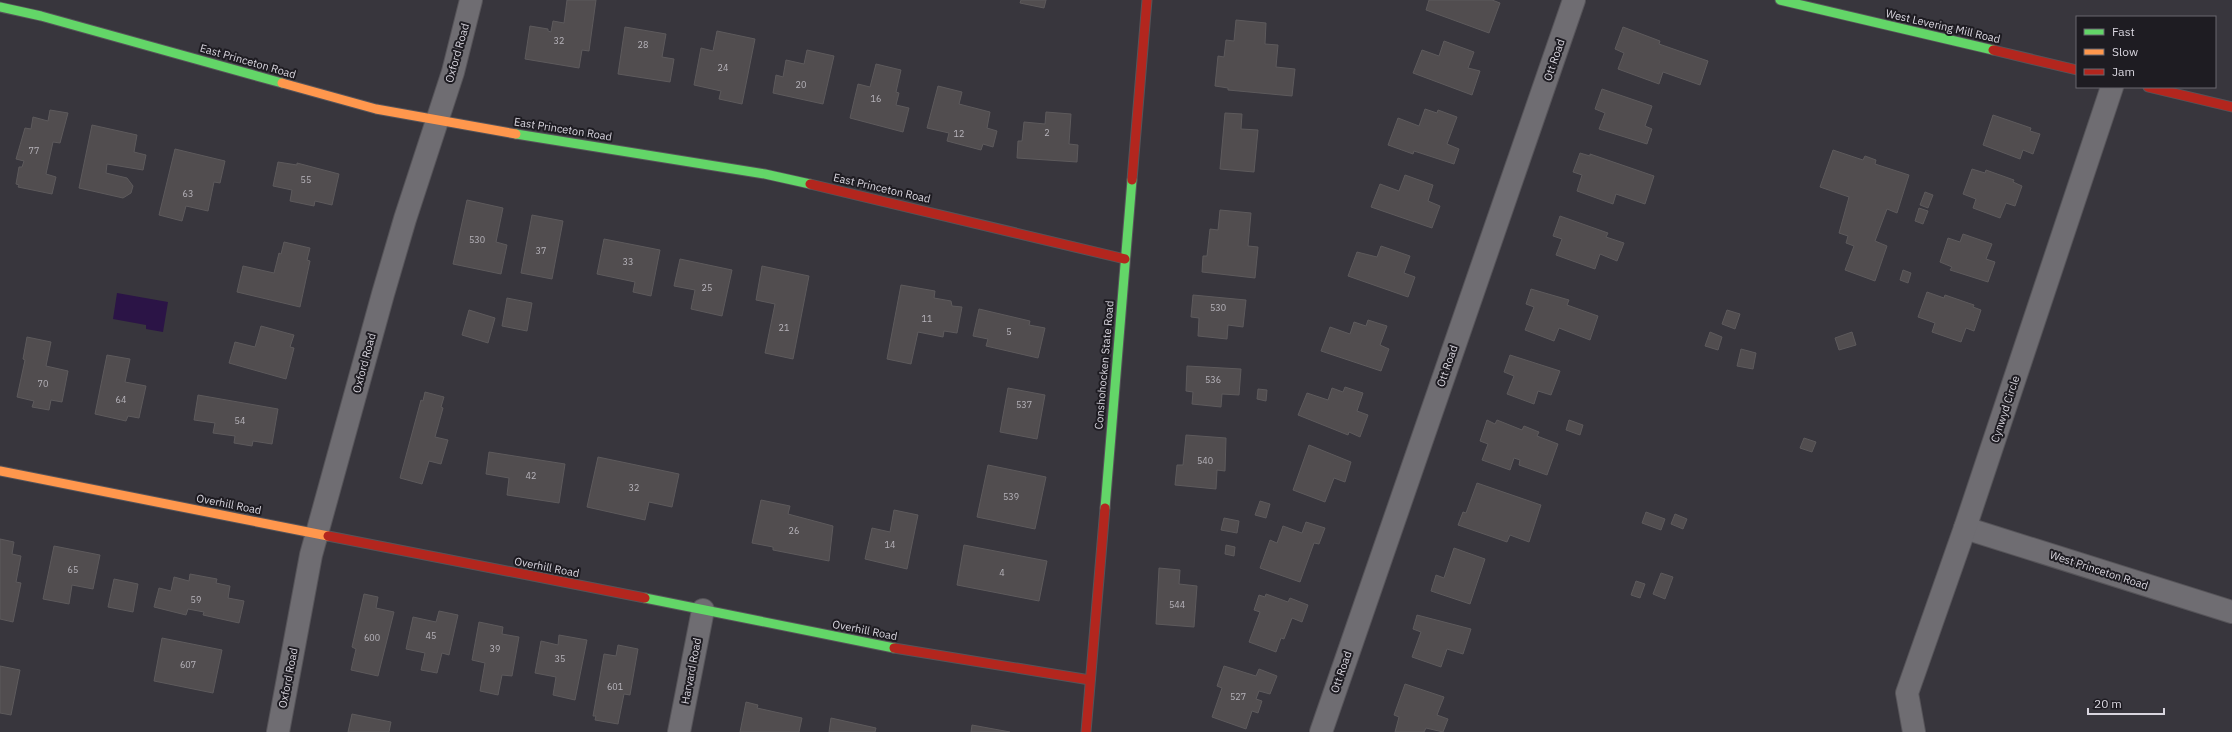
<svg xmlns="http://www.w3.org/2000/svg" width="2232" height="732" font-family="'IBM Plex Sans',sans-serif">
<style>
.water{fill:#2b1446}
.building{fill:#514d4f;stroke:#5d5a5c}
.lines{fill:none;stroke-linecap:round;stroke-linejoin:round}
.street-casing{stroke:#565459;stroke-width:24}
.fast-casing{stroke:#565459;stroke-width:11}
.slow-casing{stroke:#565459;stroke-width:11}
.jam-casing{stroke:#565459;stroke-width:11}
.street{stroke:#6f6d72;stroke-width:22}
.fast{stroke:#63d668;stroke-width:9}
.slow{stroke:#ff974d;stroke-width:9}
.jam{stroke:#b3261e;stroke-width:9}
.labels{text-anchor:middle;stroke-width:4;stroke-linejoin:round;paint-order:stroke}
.number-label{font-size:9px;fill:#b7b4bb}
.street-label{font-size:11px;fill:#d9d6df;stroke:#1e1c22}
</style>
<rect width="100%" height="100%" fill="#38363d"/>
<!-- water -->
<polygon class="water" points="117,293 168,302 163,332 146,329 146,325 113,319"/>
<!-- building -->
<g class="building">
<polygon points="567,0 596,0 589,51 582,50 579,68 525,59 530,26 548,29 548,31 551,32 553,21 564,23"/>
<polygon points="1021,0 1046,0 1044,8 1020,3"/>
<polygon points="1429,0 1492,0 1500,3 1489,33 1426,10"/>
<polygon points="1236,20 1266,23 1265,44 1278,45 1276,67 1295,69 1292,96 1228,90 1228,88 1215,86 1218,56 1224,57 1226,40 1234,41"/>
<polygon points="625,27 666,34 662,57 674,59 670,82 618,74"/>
<polygon points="1623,27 1660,41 1659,44 1708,61 1700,85 1663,72 1659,84 1618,69 1624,53 1615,49"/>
<polygon points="717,31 755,39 742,104 719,99 721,91 694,85 701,48 713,51"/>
<polygon points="1444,41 1474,52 1468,68 1480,71 1472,95 1413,73 1422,50 1439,56"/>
<polygon points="807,50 834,56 823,104 773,93 776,75 783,77 786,60 804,64"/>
<polygon points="876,64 901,70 896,92 899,93 896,105 909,108 903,132 850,118 858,84 870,87"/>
<polygon points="938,86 962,92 959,104 990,112 987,128 997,131 993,147 983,144 981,150 947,141 949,133 927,128"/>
<polygon points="1602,89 1652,106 1645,126 1652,129 1647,144 1599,129 1605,113 1595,109"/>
<polygon points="1425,109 1437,113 1438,110 1457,117 1447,144 1459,149 1454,164 1414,151 1413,154 1388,145 1398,118 1419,126"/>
<polygon points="50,110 68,113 60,143 53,142 46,174 56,177 52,194 18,187 19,185 16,184 19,167 22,167 24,161 16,159 25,128 31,129 33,117 48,121"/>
<polygon points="1046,112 1071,114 1069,144 1078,145 1077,162 1017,158 1018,141 1022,141 1024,122 1045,124"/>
<polygon points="1225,113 1242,114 1241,129 1258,130 1254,172 1220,169"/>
<polygon points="1993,115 2031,128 2030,131 2040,134 2033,154 2023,150 2020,159 1983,145"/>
<polygon points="92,125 137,135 134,152 146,155 143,170 107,164 106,173 127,178 133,186 131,193 123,198 79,188"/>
<polygon points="175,149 225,161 220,183 214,182 208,211 186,206 182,221 159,215"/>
<polygon points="1833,150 1863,160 1865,156 1876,160 1875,164 1909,175 1897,213 1887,209 1875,241 1887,246 1875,281 1845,270 1854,246 1846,243 1848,236 1839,233 1849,197 1820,187"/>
<polygon points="1580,153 1590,156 1590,154 1654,176 1645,204 1616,194 1613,204 1577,191 1582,175 1573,172"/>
<polygon points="278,162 297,165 297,163 339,174 332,205 315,201 314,206 290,201 292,190 273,186"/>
<polygon points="1972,169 1985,173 1986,170 2014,180 2013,182 2022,186 2015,206 2006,203 2000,218 1973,208 1976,199 1963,194"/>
<polygon points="1405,175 1433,185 1428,201 1440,206 1432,228 1371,207 1380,184 1399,191"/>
<polygon points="1925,192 1933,195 1928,208 1920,205"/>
<polygon points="467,200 503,208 496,242 507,245 501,274 453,264"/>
<polygon points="1919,208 1928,211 1923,224 1915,221"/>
<polygon points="1220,210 1251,213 1248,246 1258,247 1255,278 1202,272 1203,256 1207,256 1210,229 1218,230"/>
<polygon points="532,215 563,221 552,279 521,273"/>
<polygon points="1560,216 1608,233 1606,237 1624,243 1617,261 1600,254 1595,269 1556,255 1562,239 1553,236"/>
<polygon points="1963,234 1992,244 1986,259 1995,262 1988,282 1950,270 1952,267 1940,262 1948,238 1960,242"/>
<polygon points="604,239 660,250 651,296 633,292 635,282 597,274"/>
<polygon points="284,242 310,248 307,260 310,261 300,307 237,292 243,266 274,273 279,253 281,254"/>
<polygon points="1381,246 1410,256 1404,273 1415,277 1408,297 1348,276 1357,252 1377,257"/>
<polygon points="680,259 732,270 722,316 691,309 695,290 674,286"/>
<polygon points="762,266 809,276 793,359 765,353 775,304 756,300"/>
<polygon points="1903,270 1911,273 1908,283 1900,280"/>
<polygon points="901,285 935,291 934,298 951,301 952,306 962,307 957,333 944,331 943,337 918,332 911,364 887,359"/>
<polygon points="1531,289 1569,300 1567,305 1598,316 1590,340 1559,328 1554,341 1525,330 1534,307 1526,304"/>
<polygon points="1927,292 1944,298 1945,295 1974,305 1973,307 1981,310 1974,331 1966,328 1961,342 1932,332 1935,323 1918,317"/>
<polygon points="1193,295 1246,300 1243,327 1228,325 1227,339 1198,336 1199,318 1191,317"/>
<polygon points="507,298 532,303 527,331 502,326"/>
<polygon points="979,309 1030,321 1029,325 1045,328 1038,358 986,346 988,339 973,336"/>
<polygon points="469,310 495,318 488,343 462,335"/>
<polygon points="1727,310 1740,314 1735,329 1722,324"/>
<polygon points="1368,320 1387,326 1380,345 1389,349 1381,371 1321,351 1330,327 1350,334 1354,322 1366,326"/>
<polygon points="261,326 294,335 290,347 294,348 286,379 229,363 235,342 255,347"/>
<polygon points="1710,332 1722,337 1718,350 1705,346"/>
<polygon points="1852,332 1856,345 1839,350 1835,338"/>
<polygon points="27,337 51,342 46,366 68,371 62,402 51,400 49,410 32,407 34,401 17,397 25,360 23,359"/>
<polygon points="1741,349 1756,353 1753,369 1737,366"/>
<polygon points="107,355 130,359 125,382 146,386 139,418 128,416 126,421 95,414"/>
<polygon points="1510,355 1560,371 1551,395 1538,391 1534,404 1507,394 1514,376 1504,372"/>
<polygon points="1187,366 1241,369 1239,395 1222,394 1221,407 1192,404 1193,392 1186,391"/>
<polygon points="1345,387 1363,393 1357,411 1368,415 1360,437 1349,432 1348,435 1298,415 1307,393 1328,400 1332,388 1343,392"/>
<polygon points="1008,388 1045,395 1037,439 1000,432"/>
<polygon points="1258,389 1267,390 1266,401 1257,399"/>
<polygon points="425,392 444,397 441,407 443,408 435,437 448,440 441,464 429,461 422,484 400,478 421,400 423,401"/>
<polygon points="198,395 278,409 272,444 253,441 252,446 234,443 235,436 213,433 215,423 194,420"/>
<polygon points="1487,420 1495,424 1497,420 1522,430 1524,426 1539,432 1537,436 1558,444 1547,475 1519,465 1520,460 1514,458 1510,470 1482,460 1488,444 1480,441"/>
<polygon points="1569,420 1583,425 1580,435 1566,430"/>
<polygon points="1186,435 1226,438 1225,471 1217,470 1216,489 1175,485 1177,465 1183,465"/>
<polygon points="1804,438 1816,442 1812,452 1800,448"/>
<polygon points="1309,445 1351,462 1345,482 1334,478 1325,502 1293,490"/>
<polygon points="489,452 565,464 559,503 507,495 509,478 486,474"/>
<polygon points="598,457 679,474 672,507 649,502 645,520 587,507"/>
<polygon points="988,465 1046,477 1035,529 977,517"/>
<polygon points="1477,483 1541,505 1529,542 1510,535 1507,542 1458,525 1463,512 1466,513"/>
<polygon points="761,500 790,506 788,514 833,526 829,561 773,550 773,547 752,543"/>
<polygon points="1260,501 1270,504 1266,518 1255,515"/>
<polygon points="894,510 918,515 907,569 865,559 872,528 890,532"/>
<polygon points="1646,512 1665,519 1661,530 1642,523"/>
<polygon points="1675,514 1687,519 1683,529 1671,524"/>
<polygon points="1224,518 1239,521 1237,533 1221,530"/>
<polygon points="1306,522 1325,528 1319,544 1314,543 1300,582 1260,568 1270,540 1277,543 1283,526 1302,533"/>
<polygon points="0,539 14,542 12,554 21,556 16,582 21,583 13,622 0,619"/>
<polygon points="964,545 1047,561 1039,601 957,585"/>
<polygon points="1226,545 1235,547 1234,556 1225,554"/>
<polygon points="54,546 100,555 93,589 72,585 69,604 43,599"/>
<polygon points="1454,548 1485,559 1470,604 1431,591 1436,575 1444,578"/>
<polygon points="1159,568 1180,570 1179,584 1197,586 1194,627 1156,624"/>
<polygon points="1661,573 1673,577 1665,599 1653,594"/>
<polygon points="190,574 217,579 216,583 230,586 228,598 244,601 239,623 203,615 204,612 188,609 186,615 154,607 159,588 171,591 174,577 189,581"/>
<polygon points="114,579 138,584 133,612 108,607"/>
<polygon points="1636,581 1645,584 1640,598 1631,595"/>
<polygon points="364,594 378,597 376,608 394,612 378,676 351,670 356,649 352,647"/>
<polygon points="1266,594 1288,602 1290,598 1308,605 1302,622 1292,618 1284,639 1281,638 1276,652 1249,642 1260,612 1254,610 1259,595 1265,597"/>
<polygon points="439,611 458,615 449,655 442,653 437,673 421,670 425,653 406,649 413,617 436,622"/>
<polygon points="1417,615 1471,629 1463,654 1447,649 1441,667 1412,657 1421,632 1413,629"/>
<polygon points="479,622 503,627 502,634 519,637 512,676 502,675 498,695 480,691 485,663 472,660"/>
<polygon points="559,635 587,640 575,700 553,695 556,677 535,673 541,641 558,645"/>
<polygon points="162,638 222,650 213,693 154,681"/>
<polygon points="618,645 638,649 630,695 624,694 618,724 595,720 596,716 593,716 604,654 616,656"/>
<polygon points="0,666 20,670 11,715 0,713"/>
<polygon points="1224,666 1256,676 1259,669 1277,676 1270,694 1259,691 1256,699 1262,701 1258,713 1252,711 1246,729 1212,717 1222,688 1217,686"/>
<polygon points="1405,684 1444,697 1437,715 1448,719 1443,732 1426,728 1424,732 1395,732 1399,717 1394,715"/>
<polygon points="746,702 758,705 757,708 802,718 799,732 740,732"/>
<polygon points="352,714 391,722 389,732 348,732"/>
<polygon points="831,718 876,728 875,732 829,732"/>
<polygon points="972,725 1010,732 971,732"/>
</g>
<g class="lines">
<!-- street casing -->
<g class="street-casing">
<g id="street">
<polyline points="1965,528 2232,612"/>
<polyline points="278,732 311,555 383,294 405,219 453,72 471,0"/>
<polyline points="679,732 703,610"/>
<polyline points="1321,732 1574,0"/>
<polyline points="1914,732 1907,693 1965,528 2112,87"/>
</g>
</g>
<!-- fast casing -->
<g class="fast-casing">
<g id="fast">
<polyline points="1780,0 1993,50"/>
<polyline points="0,7 41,16 282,83"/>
<polyline points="516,134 765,174 810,184"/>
<polyline points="1105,508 1132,180"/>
<polyline points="645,598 894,648"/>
</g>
</g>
<!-- slow casing -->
<g class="slow-casing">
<g id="slow">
<polyline points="282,83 376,109 516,134"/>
<polyline points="0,471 328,536"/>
</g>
</g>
<!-- jam casing -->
<g class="jam-casing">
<g id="jam">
<polyline points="1993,50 2077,70"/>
<polyline points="2148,87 2232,107"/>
<polyline points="1132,180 1147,0"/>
<polyline points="810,184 1125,259"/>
<polyline points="328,536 645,598"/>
<polyline points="894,648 1090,680"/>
<polyline points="1086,732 1105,508"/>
</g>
</g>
<!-- street -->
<use href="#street" class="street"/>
<!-- fast -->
<use href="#fast" class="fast"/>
<!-- slow -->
<use href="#slow" class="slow"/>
<!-- jam -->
<use href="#jam" class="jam"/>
</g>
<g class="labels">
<!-- number labels -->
<g class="number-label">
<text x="559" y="44">32</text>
<text x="643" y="48">28</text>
<text x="723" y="71">24</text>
<text x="801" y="88">20</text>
<text x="876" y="102">16</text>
<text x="1047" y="136">2</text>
<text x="959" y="137">12</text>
<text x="34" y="154">77</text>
<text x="306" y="183">55</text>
<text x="188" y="197">63</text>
<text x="477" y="243">530</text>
<text x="541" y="254">37</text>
<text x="628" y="265">33</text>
<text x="707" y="291">25</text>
<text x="1218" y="311">530</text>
<text x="927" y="322">11</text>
<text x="784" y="331">21</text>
<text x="1009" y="335">5</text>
<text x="1213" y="383">536</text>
<text x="43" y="387">70</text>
<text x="121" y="403">64</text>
<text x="1024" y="408">537</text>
<text x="240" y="424">54</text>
<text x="1205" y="464">540</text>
<text x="531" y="479">42</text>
<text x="634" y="491">32</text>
<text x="1011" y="500">539</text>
<text x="794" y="534">26</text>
<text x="890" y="548">14</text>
<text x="73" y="573">65</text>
<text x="1002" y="576">4</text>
<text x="196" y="603">59</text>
<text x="1177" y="608">544</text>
<text x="431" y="639">45</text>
<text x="372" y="641">600</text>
<text x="495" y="652">39</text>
<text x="560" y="662">35</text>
<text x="188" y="668">607</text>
<text x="615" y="690">601</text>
<text x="1238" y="700">527</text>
</g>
<!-- street labels -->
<g class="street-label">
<text transform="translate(1943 26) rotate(13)" y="4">West Levering Mill Road</text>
<text transform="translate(457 53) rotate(-74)" y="4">Oxford Road</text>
<text transform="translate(1554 60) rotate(-71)" y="4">Ott Road</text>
<text transform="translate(248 61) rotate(16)" y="4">East Princeton Road</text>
<text transform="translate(563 129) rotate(9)" y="4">East Princeton Road</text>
<text transform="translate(882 188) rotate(13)" y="4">East Princeton Road</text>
<text transform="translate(364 363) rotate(-75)" y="4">Oxford Road</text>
<text transform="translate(1104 365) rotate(-85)" y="4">Conshohocken State Road</text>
<text transform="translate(1447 366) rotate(-71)" y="4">Ott Road</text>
<text transform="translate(2005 409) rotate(-72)" y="4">Cynwyd Circle</text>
<text transform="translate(229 504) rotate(11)" y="4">Overhill Road</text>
<text transform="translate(547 567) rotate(11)" y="4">Overhill Road</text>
<text transform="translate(2099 570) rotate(18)" y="4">West Princeton Road</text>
<text transform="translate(865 630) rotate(11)" y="4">Overhill Road</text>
<text transform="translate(691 671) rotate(-79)" y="4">Harvard Road</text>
<text transform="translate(1341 672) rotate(-71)" y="4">Ott Road</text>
<text transform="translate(288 678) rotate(-79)" y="4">Oxford Road</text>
</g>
</g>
<!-- legend -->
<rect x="2076" y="16" width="140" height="72" fill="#1e1c22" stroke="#69666e"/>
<rect x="2084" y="29" width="20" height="6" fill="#63d668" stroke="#69666e"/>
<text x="2112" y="36" font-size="12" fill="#d9d6df">Fast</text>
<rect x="2084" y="49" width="20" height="6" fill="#ff974d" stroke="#69666e"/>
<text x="2112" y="56" font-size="12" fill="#d9d6df">Slow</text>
<rect x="2084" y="69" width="20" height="6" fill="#b3261e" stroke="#69666e"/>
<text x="2112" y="76" font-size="12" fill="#d9d6df">Jam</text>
<!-- scale -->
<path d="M2088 708v6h76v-6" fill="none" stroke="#d9d6df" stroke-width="2"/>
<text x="2094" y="708" font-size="12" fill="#d9d6df" stroke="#1e1c22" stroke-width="3" paint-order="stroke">20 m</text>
</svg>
